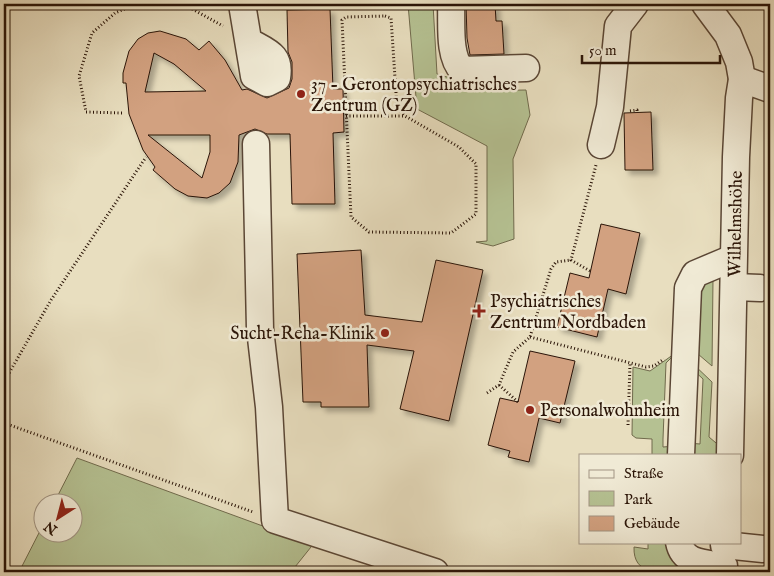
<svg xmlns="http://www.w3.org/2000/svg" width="774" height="576" font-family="'IM FELL English',serif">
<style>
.green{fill:#b5c192;stroke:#706a4c}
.building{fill:#d2a180;stroke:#2a1407;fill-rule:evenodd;filter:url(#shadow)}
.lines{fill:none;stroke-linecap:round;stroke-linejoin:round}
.minor-casing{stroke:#5a4635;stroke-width:29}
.path{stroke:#2a1407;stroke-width:3;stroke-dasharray:1 2.5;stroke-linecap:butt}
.minor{stroke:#f0ead5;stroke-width:26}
.poi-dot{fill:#8f2418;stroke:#f0ead5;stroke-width:2}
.labels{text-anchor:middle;stroke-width:5;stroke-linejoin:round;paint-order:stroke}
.poi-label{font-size:18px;fill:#2a1407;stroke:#f0ead5;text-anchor:start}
.street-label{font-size:18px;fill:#2a1407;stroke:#f0ead5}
</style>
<defs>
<filter id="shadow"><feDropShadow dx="4.5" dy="4.5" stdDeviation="2.5" flood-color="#0004"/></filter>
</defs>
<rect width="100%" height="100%" fill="#e8debf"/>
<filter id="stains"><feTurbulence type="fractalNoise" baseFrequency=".004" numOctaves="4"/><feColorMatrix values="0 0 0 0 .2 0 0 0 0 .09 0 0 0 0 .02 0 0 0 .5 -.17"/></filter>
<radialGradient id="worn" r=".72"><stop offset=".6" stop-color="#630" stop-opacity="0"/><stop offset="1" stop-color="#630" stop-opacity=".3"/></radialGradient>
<!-- green -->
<g class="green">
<polygon points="408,4 433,4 437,74 450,78 450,86 462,85 466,91 526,90 530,115 513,159 514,239 493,246 476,242 487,241 487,146 417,109"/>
<polygon points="713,280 712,366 691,348 699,284"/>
<polygon points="677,352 666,363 663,439 663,447 676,446 676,455 652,455 652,439 636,438 632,435 633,367 650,371"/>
<polygon points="691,362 712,382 709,437 722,448 721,455 687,455 688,443 700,444 703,379 690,367"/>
<polygon points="77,458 260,525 315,542 291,572 19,572 42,527 42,534 72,534 72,504 54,503"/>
<path d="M 648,542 L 665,542 L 683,567 L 681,572 C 660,572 633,576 634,547 L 648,549 Z"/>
</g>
<!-- building -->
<g class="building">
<polygon points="466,4 495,4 496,21 502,21 504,54 470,55 467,38"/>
<path d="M 330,9 L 333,89 L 343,89 L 344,132 L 333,133 L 335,204 L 292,204 L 290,134 L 267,134 L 255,129 L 239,135 L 238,162 L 230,183 L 219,193 L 207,198 L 188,196 L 175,189 L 153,170 L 155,167 L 143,150 L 129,114 L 126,83 L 123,83 L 123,73 L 129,51 L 138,39 L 148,33 L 160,31 L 186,39 L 199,50 L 209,41 L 225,60 L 242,90 L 247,89 L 267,98 L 289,88 L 292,79 L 292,62 L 288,52 L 287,10 ZM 154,53 L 174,64 L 206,91 L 145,92 ZM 148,135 L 210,135 L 210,152 L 202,178 Z"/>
<polygon points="651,112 653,170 625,170 624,113"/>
<polygon points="601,224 640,233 626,294 608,289 597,337 557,327 570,273 589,278"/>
<polygon points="361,250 365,315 422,322 436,260 483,270 449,421 400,409 414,351 367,345 369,407 321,407 321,402 303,402 297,254"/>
<polygon points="530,351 575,361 560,423 539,418 529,462 508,457 510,451 488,445 500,398 518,402"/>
</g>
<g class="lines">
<!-- minor casing -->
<g class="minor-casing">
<g id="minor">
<path d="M 242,4 L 254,76 L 267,83 L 277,78 C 281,55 268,52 250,42"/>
<path d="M 451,4 C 452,23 448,56 462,70 L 526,68"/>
<polyline points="705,4 728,35 739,62 742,79 739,98 736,157 730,455"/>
<polyline points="742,79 770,89"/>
<polyline points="256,144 260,329 269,407 275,520 435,572"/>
<polyline points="601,145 610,107 618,26 635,4"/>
<polyline points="734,287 760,288"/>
<polyline points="681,455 688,288 695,274 733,258"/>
<path d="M 679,542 C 683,564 705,563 724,566"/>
<polyline points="724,545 763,549"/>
</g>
</g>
<!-- path -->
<g class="path">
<polyline points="183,4 223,26"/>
<polygon points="385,16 391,18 397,108 405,116 459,147 476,164 476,214 451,233 369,232 351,217 342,20 346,17"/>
<polyline points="630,111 637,110 637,113"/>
<polyline points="122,113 86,112 79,76 92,33 115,13 136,4 146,4"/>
<polyline points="346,116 405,116"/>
<polyline points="590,271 571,260 596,165"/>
<polyline points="530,337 646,367 654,366 664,359"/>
<polyline points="4,382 51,300 146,157"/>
<polyline points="499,385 518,402"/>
<polyline points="487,393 499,385 513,352 530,337 551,269 556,262 571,260"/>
<polyline points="4,423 253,512"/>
<polyline points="628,425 630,364"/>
</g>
<!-- minor -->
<use href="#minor" class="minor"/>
</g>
<!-- markers -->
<g class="poi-dot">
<circle cx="301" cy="94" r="5"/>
<path d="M476.5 303.5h5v5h5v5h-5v5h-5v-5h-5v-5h5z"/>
<circle cx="385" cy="333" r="5"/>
<circle cx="530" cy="410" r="5"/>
</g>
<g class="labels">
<!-- poi labels -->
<g class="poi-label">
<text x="311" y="90">37 - Gerontopsychiatrisches<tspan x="311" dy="21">Zentrum (GZ)</tspan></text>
<text x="490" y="307">Psychiatrisches<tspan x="490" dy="21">Zentrum Nordbaden</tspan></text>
<text x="375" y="339" text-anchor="end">Sucht-Reha-Klinik</text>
<text x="540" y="416">Personalwohnheim</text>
</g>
<!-- street labels -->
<g class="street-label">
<text transform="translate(735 224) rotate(-89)" y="6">Wilhelmshöhe</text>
</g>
</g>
<!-- margin -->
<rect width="774" height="576" fill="none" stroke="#e8debf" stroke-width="20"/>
<rect x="5" y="5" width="764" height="566" fill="none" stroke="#2a1407" stroke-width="2.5"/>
<rect x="10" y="10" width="754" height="556" fill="none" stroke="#2a1407"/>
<!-- legend -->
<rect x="579" y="454" width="162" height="90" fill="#f0ead5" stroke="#a19483"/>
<rect x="589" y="470" width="25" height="8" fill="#f0ead5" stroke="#a19483"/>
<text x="624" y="478" font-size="15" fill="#2a1407">Straße</text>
<rect x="589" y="491" width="25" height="15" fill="#b5c192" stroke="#a19483"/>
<text x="624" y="504" font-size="15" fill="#2a1407">Park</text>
<rect x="589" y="516" width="25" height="15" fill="#d2a180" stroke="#a19483"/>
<text x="624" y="528" font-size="15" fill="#2a1407">Gebäude</text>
<!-- north arrow -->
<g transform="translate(58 518) rotate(216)"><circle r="24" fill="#f0ead5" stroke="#a19483"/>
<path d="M0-4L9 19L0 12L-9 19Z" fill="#8f2418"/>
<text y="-8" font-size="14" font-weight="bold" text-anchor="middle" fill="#2a1407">N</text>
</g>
<!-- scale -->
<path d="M582 55v8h138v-8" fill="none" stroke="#2a1407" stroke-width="2.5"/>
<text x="589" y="55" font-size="15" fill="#2a1407" stroke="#f0ead5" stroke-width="4" paint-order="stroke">50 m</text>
<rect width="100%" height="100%" filter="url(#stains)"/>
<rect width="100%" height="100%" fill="url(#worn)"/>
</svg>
